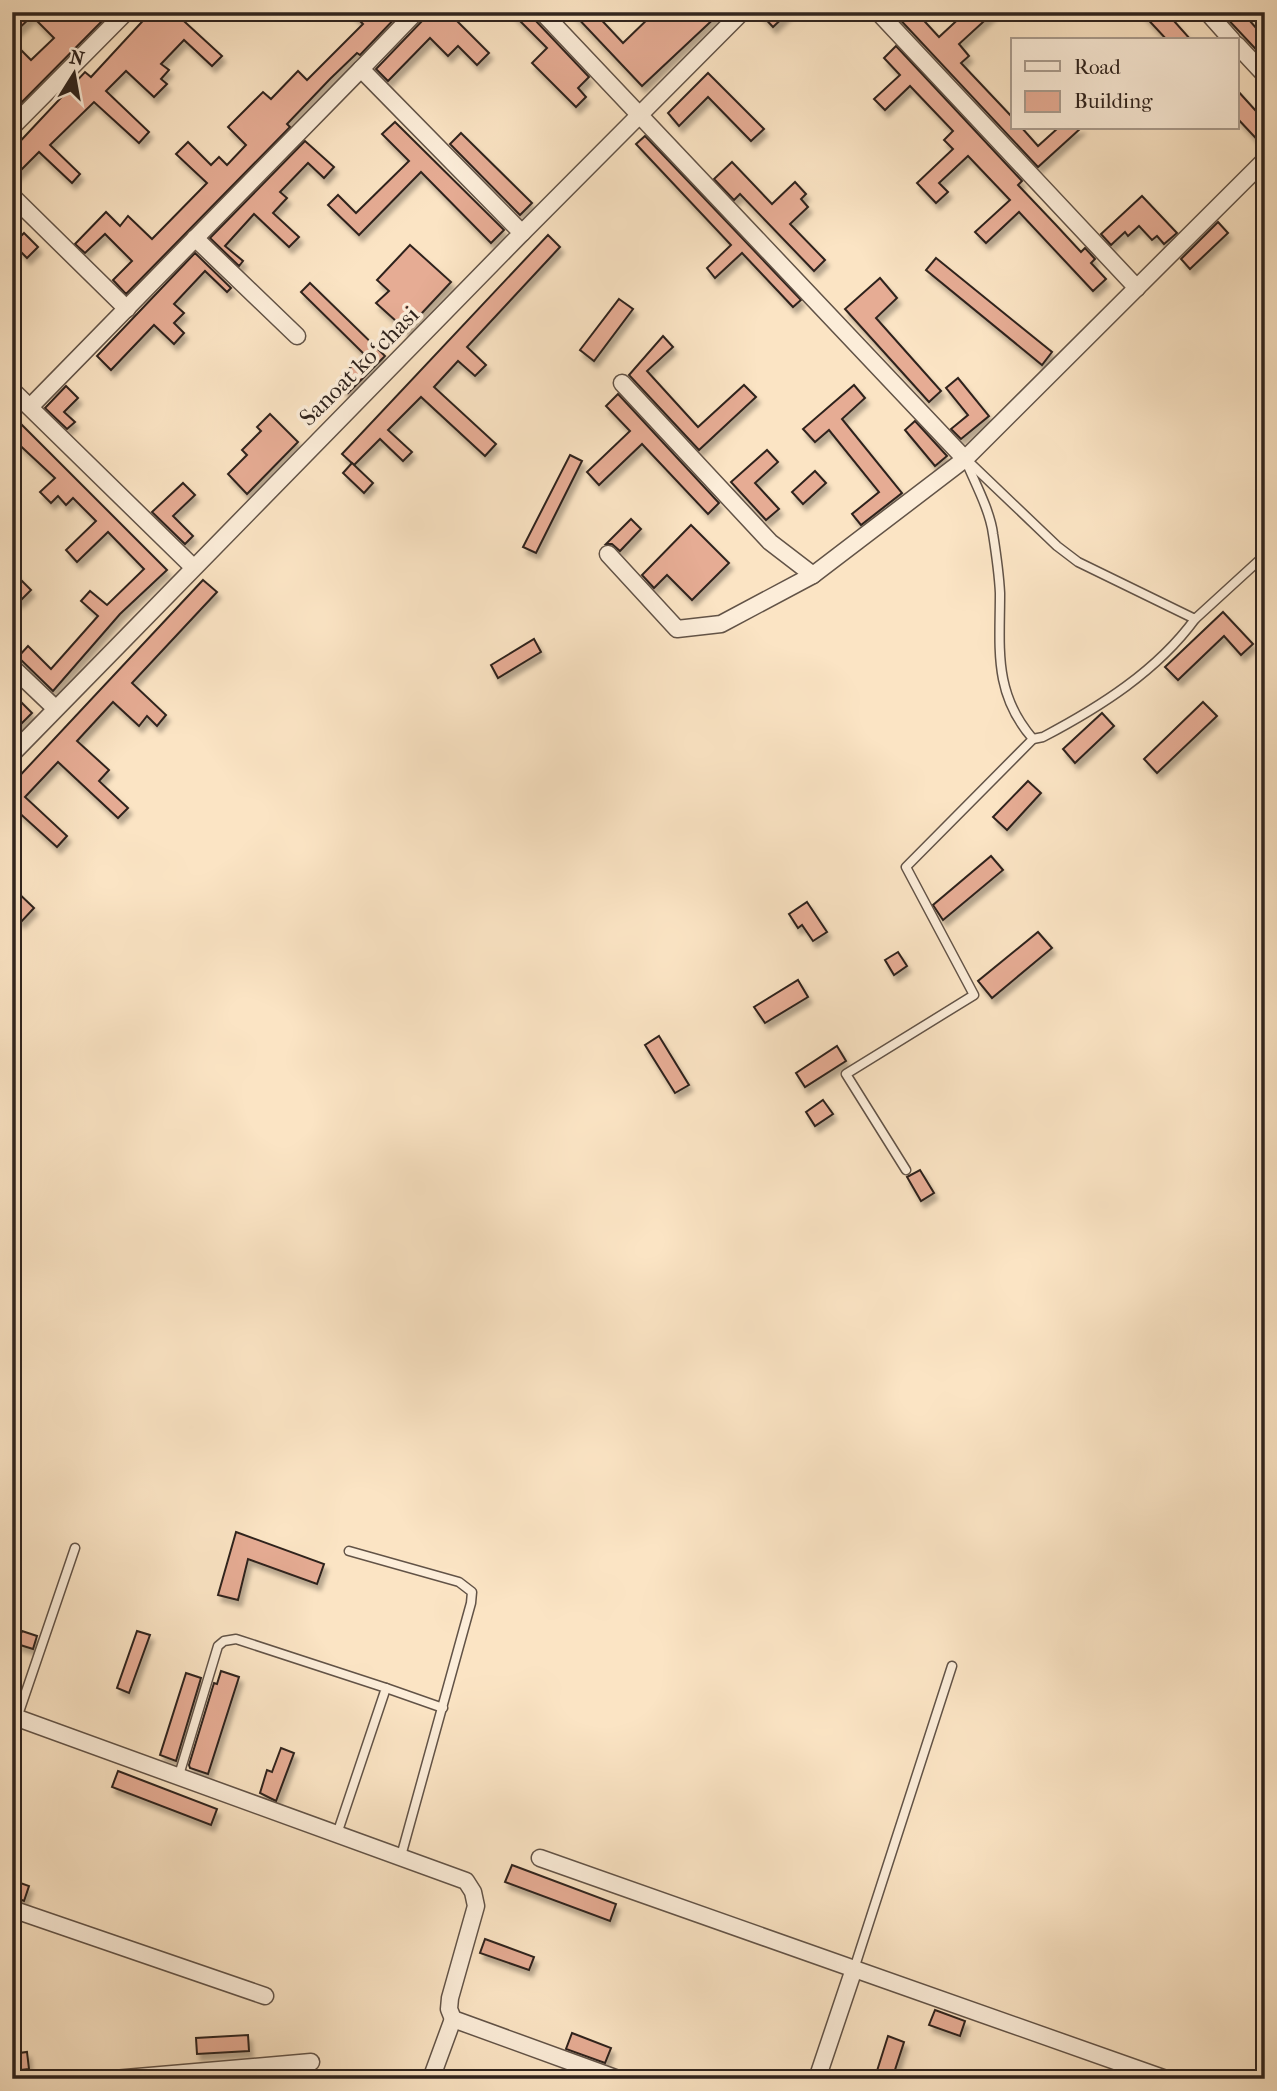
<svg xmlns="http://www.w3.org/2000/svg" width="1277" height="2091" font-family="'IM FELL French Canon',serif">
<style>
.building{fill:#e6ac94;stroke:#2f231d;stroke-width:2;filter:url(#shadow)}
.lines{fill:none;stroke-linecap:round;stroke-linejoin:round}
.lane-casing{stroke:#625347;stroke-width:11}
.street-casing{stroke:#625347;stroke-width:19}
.lane{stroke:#fcedd9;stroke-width:8}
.street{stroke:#fcedd9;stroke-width:16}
.labels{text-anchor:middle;stroke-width:7;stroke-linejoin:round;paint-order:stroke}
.street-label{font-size:24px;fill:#2f231d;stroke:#fcedd9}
</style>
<defs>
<filter id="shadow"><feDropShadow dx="3.5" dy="6" stdDeviation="2" flood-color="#0004"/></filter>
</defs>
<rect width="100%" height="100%" fill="#fbe4c4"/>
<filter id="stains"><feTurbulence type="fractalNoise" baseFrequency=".00286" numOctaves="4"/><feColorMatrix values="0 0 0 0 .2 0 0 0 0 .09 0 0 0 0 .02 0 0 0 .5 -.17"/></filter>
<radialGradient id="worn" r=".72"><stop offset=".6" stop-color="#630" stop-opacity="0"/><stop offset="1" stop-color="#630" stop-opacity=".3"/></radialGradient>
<!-- building -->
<g class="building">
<polygon points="12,12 111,12 12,112 12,41 31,60 54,38 32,16 12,35"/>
<polygon points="151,12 174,12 222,56 212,66 184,40 161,64 169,70 161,79 167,84 154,97 126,71 106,91 149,132 139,143 94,102 50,145 80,174 72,183 39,152 12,179 12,150 85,72 91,77"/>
<polygon points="351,12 401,12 360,55 357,53 330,79 287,124 290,127 126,294 113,280 132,261 105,234 85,253 75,244 106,212 120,226 128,216 152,239 207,183 176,154 188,142 211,165 219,157 227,165 246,145 228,127 263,92 271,99 298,71 307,80 363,24"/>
<polygon points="426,12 448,12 489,53 477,65 458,46 448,56 430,38 388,81 376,69 424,19"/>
<polygon points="511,12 532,12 534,19 589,77 578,88 586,97 576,107 532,63 547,48"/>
<polygon points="572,12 594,12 623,43 655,12 721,12 642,86"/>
<polygon points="759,12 789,12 773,27"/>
<polygon points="893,12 916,12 939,37 966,12 994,12 959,44 969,56 961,63 1013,118 1013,128 1022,128 1038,146 1058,128 1081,128 1038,167"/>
<polygon points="1141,12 1166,12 1191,40 1167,40"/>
<polygon points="1221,12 1242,12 1265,38 1265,59"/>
<polygon points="896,46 1022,181 1018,185 1056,225 1081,252 1085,248 1095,259 1091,263 1106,279 1093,291 1019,212 986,243 975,232 1010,200 968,156 939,183 948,192 936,203 917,183 953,149 944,140 953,131 910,86 885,110 874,99 900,75 884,58"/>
<polygon points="708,73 764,129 751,141 708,97 679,126 668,113"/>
<polygon points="1237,90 1265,121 1265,148 1237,118"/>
<polygon points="395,122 504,230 491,243 421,172 359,235 328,205 338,195 356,213 409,161 382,134"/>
<polygon points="461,133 532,203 520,215 450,144"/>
<polygon points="645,136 801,300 793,307 742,253 715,278 707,268 731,245 636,144"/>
<polygon points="305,141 334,167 324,178 308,163 280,192 287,198 273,213 299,237 289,247 254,214 225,246 243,261 239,266 210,238"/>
<polygon points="732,162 772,204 795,182 806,194 801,199 808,207 790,224 825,260 814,271 740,194 734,200 714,179"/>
<polygon points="1142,196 1177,233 1164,244 1157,236 1152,240 1139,226 1128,236 1125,232 1111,245 1101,234"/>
<polygon points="1218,222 1228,233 1190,269 1181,259"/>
<polygon points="24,233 38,247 27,258 13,244"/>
<polygon points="548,235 560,247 467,347 486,365 475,376 458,361 434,387 496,444 485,456 421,397 388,430 412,452 403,461 380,439 354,465 342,454"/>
<polygon points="410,245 451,282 406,330 376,303 389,291 377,280"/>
<polygon points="195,253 231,288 227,292 205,271 174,304 184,313 174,323 184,333 174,344 154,325 111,370 97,356"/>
<polygon points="936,258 1052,352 1042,365 926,270"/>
<polygon points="880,278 897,298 876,318 941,391 929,402 845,309"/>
<polygon points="310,283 385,356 348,393 337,381 364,354 301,292"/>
<polygon points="619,299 633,309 594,361 580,350"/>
<polygon points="663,336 673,347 647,371 698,427 744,385 756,397 699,450 629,375"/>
<polygon points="958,378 989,416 961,439 951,429 968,415 946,388"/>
<polygon points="854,385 865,398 842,419 902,493 861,525 852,514 879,492 829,430 815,442 803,429"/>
<polygon points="66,386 78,398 64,412 75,422 67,429 45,408"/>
<polygon points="618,394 719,503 708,514 642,444 599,485 587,472 630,431 606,406"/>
<polygon points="270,414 298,442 247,494 228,474 247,455 242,450 261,431 257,427"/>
<polygon points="12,415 167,570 120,614 53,691 18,657 28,646 51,669 98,616 81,601 90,591 107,605 144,569 108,532 77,562 66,550 96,521 73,498 66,505 58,496 51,503 40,492 55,478 12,438"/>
<polygon points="915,421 947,456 935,466 905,430"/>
<polygon points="767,450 778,462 755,483 779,509 766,520 731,482"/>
<polygon points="570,455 582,461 536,553 523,547"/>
<polygon points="352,463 373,483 364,493 343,473"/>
<polygon points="815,471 826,483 803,504 792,492"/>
<polygon points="183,483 195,495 173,516 193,536 185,544 152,512"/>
<polygon points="631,519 641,529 620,551 612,544 606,544"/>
<polygon points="691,525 729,563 692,600 667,575 654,588 642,575"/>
<polygon points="12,571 31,590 19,602 12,595"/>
<polygon points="203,580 217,592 132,683 166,715 157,726 147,716 139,726 113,702 77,741 109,770 99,781 128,808 118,818 58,762 25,797 67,836 57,847 15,809 12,811 12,784"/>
<polygon points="1223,612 1253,644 1241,655 1224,636 1178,680 1165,667"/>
<polygon points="534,639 541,652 498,678 491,665"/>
<polygon points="12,693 32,713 12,733"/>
<polygon points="1203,702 1217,716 1157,773 1144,759"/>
<polygon points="1102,713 1114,726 1075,763 1063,749"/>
<polygon points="1028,781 1041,793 1007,830 993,817"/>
<polygon points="991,856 1003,870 943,920 933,905"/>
<polygon points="12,887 34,908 21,922 12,915"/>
<polygon points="807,902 827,932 813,941 802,925 798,928 789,914"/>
<polygon points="1038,932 1052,948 992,998 978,981"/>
<polygon points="898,952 907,966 894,975 885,960"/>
<polygon points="798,980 808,997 765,1023 754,1007"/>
<polygon points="659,1036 689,1085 675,1093 645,1045"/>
<polygon points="837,1046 846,1061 805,1087 796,1073"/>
<polygon points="823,1100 833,1114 815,1126 806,1112"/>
<polygon points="920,1170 934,1193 921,1201 907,1177"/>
<polygon points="236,1532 324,1564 317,1584 248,1559 238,1600 218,1595"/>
<polygon points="22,1631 37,1636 33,1649 17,1644"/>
<polygon points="137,1631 150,1635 129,1693 117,1688"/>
<polygon points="221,1671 239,1677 208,1774 190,1768 189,1765 214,1683 217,1684"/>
<polygon points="186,1673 201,1678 176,1761 160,1755"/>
<polygon points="281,1748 294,1753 276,1801 260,1793 267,1770 272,1772"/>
<polygon points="118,1771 217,1809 211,1825 112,1787"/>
<polygon points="512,1865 616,1904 610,1921 505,1882"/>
<polygon points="12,1880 29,1886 24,1901 12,1896"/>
<polygon points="485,1939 534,1957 529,1970 480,1953"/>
<polygon points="935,2010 965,2021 960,2036 929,2025"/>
<polygon points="572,2033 611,2048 605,2063 566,2049"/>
<polygon points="248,2035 249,2051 197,2054 196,2038"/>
<polygon points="888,2036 904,2042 892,2079 876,2074"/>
<polygon points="27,2052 29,2069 12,2071 12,2054"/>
</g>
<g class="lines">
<!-- lane casing -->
<g class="lane-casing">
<g id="lane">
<polyline points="968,461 1057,546 1078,562 1195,619 1265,555"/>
<path d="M 1033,739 L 1043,737 C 1100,707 1157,671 1195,619"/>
<path d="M 906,1170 L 846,1074 L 974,995 L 906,867 L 1033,739 C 993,693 1000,649 1000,593 C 999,573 996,553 993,534 C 990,510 974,481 965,459"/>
<polyline points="349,1551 459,1582 472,1592 471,1603 401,1856"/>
<polyline points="386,1688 443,1708"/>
<polyline points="17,1718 75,1548"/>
<polyline points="179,1775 218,1646 224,1641 236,1639 386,1688 337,1834"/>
<polyline points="854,1969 952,1666"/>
</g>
</g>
<!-- street casing -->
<g class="street-casing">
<g id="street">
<polyline points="542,12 965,459 1265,160"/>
<polyline points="878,12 1137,288"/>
<polyline points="1207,12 1232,40"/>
<polyline points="1237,45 1265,75"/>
<polyline points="12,127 126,12"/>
<polyline points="12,196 127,309"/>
<polyline points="522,233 742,12"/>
<polyline points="195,238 297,336"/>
<polyline points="622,383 770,542 813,575 965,459"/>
<polyline points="12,390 193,567"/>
<polyline points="30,407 361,69"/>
<polyline points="608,554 677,629 721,624 813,575"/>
<polyline points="12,667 55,708"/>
<polyline points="12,754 522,233 361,69 416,12"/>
<polyline points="12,1716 466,1881 473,1892 476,1906 450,1998 449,2009 453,2019 618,2079"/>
<polyline points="540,1858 1166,2079"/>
<polyline points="12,1909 265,1996"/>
<polyline points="114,2079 311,2062"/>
<polyline points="431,2079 453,2019"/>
<polyline points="817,2079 854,1969"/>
</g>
</g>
<!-- lane -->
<use href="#lane" class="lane"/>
<!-- street -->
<use href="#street" class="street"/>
</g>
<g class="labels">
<!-- street labels -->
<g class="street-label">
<text transform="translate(359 366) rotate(-45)" y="8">Sanoat koʻchasi</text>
</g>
</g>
<!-- margin -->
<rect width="1277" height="2091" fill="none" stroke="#fbe4c4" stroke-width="42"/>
<rect x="14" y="14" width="1249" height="2063" fill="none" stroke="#2f231d" stroke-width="3.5"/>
<rect x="21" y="21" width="1235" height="2049" fill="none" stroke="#2f231d" stroke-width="2"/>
<!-- legend -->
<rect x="1011" y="38" width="228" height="91" fill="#fcedd9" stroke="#aa9c8e" stroke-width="2"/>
<rect x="1025" y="61" width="35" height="10" fill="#fcedd9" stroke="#aa9c8e" stroke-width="2"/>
<text x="1074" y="74" font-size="21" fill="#2f231d">Road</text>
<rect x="1025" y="91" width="35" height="21" fill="#e6ac94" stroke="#aa9c8e" stroke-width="2"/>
<text x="1074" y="108" font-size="21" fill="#2f231d">Building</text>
<!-- north arrow -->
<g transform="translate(74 74) rotate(11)" stroke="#fcedd9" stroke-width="5" paint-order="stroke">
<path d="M0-5L12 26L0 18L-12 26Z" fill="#2f231d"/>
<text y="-10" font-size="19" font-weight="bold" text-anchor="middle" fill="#2f231d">N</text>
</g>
<rect width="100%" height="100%" filter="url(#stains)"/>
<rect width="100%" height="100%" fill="url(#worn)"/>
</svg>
